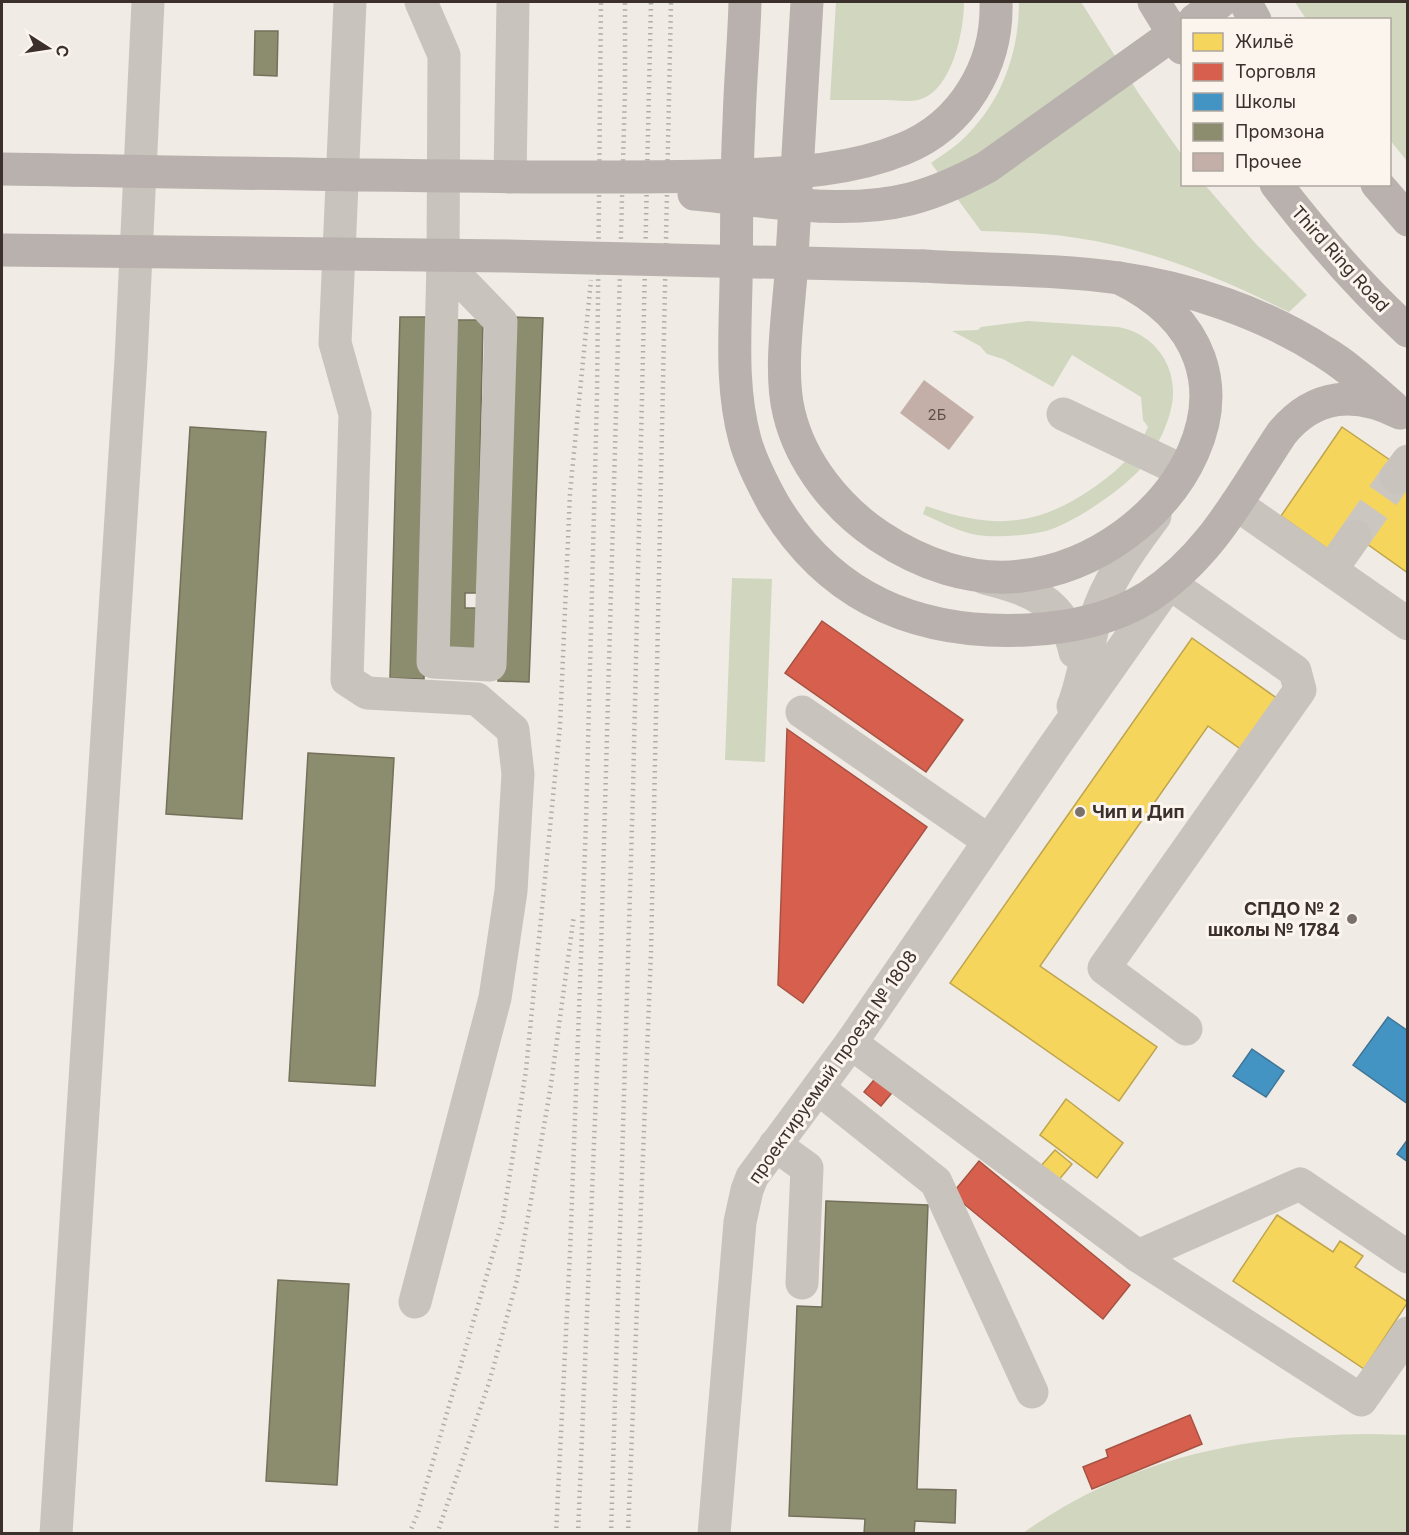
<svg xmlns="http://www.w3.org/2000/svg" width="1409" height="1535" font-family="Inter,sans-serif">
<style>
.green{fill:#d1d6bf}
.homes{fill:#f6d55c;stroke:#bea44d;stroke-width:1.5}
.shops{fill:#d6604d;stroke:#a85243;stroke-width:1.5}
.schools{fill:#4393c3;stroke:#417595;stroke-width:1.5}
.industry{fill:#8c8c6e;stroke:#74705a;stroke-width:1.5}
.building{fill:#c3afa7}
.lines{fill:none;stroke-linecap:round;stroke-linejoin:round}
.minor-tunnel{stroke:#ccc6c0;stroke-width:33;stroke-dasharray:33 16;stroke-linecap:butt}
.minor{stroke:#c9c3be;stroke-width:33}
.major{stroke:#b8b1ad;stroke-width:33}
.rail{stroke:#b1aca8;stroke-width:4.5;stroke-dasharray:1.5 4.5;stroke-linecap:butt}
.major-bridge{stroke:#b8b1ad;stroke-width:33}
.poi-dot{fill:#7a716c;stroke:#fbf5ee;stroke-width:2}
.labels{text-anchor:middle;stroke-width:6;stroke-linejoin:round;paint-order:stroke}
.number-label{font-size:15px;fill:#5d504a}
.street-label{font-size:18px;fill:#3b302b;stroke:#fbf5ee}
.poi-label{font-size:18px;font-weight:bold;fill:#3b302b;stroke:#fbf5ee;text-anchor:start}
</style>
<rect width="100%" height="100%" fill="#f0ebe5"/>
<!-- green -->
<g class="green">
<path d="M 836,2 L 964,2 C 964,31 952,92 918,100 C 907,102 896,100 885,100 C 867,100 848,100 830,100 Z"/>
<path d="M 1019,2 L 1081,2 L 1139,94 L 1182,155 L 1182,184 L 1205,185 L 1256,244 L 1307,295 L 1289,312 C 1223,279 1152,249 1077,238 C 1045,233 1013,232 981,231 L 931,163 C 944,154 958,145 968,134 C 1003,98 1019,51 1019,2 Z"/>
<polygon points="1295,2 1407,2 1407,161 1390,140 1390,20 1306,19"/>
<path d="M 1028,321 L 1118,327 C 1149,332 1172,358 1173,390 C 1174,413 1160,443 1146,462 C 1129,486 1074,523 1046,531 C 1027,535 1006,537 987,536 C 964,535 943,523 923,514 L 926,506 C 992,529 1035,528 1093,488 C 1118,471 1136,454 1148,427 L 1143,420 L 1141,397 L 1072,355 L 1053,387 L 1003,359 L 987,354 L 980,346 L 952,331 L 978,330 L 981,327 Z"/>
<polygon points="732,578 772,579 765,762 725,760"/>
<path d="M 1370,1434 L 1407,1435 L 1407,1533 L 1023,1533 C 1128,1458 1242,1435 1370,1434 Z"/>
</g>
<!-- homes -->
<g class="homes">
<polygon points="1342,427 1390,460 1408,485 1408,573 1343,527 1328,549 1281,516"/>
<polygon points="1192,638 1278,699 1242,750 1208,726 1040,966 1157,1047 1119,1101 950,983"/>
<polygon points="1066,1099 1123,1143 1097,1178 1040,1135"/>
<polygon points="1055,1150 1072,1164 1057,1182 1040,1167"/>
<polygon points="1277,1215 1333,1252 1340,1241 1363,1256 1355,1267 1408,1302 1364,1369 1233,1281"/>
</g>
<!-- shops -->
<g class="shops">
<polygon points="822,621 963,720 926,772 785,673"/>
<polygon points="787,729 927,827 803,1003 778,985"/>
<polygon points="878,1075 895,1089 881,1106 864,1092"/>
<polygon points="979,1161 1130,1285 1103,1319 952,1194"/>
<polygon points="1190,1415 1202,1444 1092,1489 1083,1467 1108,1457 1106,1450"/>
</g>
<!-- schools -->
<g class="schools">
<polygon points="1388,1017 1408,1031 1408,1104 1353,1065"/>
<polygon points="1252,1049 1284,1071 1266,1097 1233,1076"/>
<polygon points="1408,1139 1408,1162 1397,1154"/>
</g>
<!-- industry -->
<g class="industry">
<polygon points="255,31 278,31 277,76 254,75"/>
<polygon points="400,317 434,317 424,679 390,678"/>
<polygon points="511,317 543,318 529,682 498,681"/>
<polygon points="454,320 483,320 477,593 465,593 465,608 477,608 476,649 447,648"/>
<polygon points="190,427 266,432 242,819 166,814"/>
<polygon points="308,753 394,758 375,1086 289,1081"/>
<polygon points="826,1201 928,1205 917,1489 956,1490 955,1523 915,1521 914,1534 864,1534 865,1519 789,1516 797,1306 822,1307"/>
<polygon points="278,1280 349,1284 337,1485 266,1481"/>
</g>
<!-- building -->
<polygon class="building" points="924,380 974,417 949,450 900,413"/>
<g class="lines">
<!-- minor-tunnel -->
<polyline class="minor-tunnel" points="1355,536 1396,477"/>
<!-- minor -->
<g class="minor">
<polyline points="350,2 335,343 355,414 347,680 367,693 477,699 513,730 518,774 511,891 495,998 415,1302"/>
<polyline points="421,2 444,55 443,262 433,662 490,665 501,322 443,262"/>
<polyline points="510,177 513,2"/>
<polyline points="1063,414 1183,471"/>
<polyline points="1396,477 1408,461"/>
<polyline points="1236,504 1408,624"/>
<polyline points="1331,570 1355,536"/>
<path d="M 985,578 C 1031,590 1064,601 1075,652"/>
<path d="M 1073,706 C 1084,679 1087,648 1095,620 C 1107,581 1131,548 1155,516"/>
<polyline points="802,712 989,841"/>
<polyline points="851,1043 1138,1256 1361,1400 1408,1333"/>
<polyline points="818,1088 936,1182 1032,1392"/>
<polyline points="775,1145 807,1168 802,1283"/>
<polyline points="1138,1256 1300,1184 1408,1257"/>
<polyline points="56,1534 131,360 148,2"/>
<polyline points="714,1534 740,1222 747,1190 752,1177 851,1043 1053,748 1169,583 1295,671 1300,690 1104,968 1186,1029"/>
</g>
<!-- major -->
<g class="major">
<path d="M 745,2 C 744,42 740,82 739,123 C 736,176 737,231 736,284 C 735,336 731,389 745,440 C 751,462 762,483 773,503 C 830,599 918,635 1027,630 C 1068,628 1113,619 1148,597 C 1212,555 1241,494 1282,433 C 1315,393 1356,391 1400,413"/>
<path d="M 807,2 C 802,92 796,183 791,274 C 788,315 779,373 789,413 C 801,463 837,508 879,536 C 921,564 971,582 1021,576 C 1173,559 1295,363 1119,278"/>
<polyline points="1154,2 1182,48"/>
<polyline points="1245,2 1255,20"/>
<polyline points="1195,20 1220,2"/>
<path d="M 1276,184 C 1316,236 1359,286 1408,331"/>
<polyline points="1377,184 1408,220"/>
<path d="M 923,266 C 988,270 1054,269 1119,278 C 1190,288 1264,313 1324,352 C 1349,367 1370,387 1392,406"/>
</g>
<!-- rail -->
<g class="rail">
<polyline points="409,1534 418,1513 503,1219 526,1070 560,726 570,493 591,280"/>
<polyline points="437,1534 489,1383 517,1280 550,1091 574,915"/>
<polyline points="556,1534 570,1252 586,822 597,396 601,2"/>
<polyline points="578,1534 599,1021 625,91 625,2"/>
<polyline points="611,1534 633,791 651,2"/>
<polyline points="628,1534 651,952 671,2"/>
</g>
<!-- major-bridge -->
<g class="major-bridge">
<path d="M 2,169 C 199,172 396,177 594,177 C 643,177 692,177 741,175 C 796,173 852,170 903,149 C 963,125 998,65 996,2"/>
<path d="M 694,194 C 762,200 843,216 910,199 C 937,192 963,180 987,167 L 1182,28"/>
<polyline points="2,250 508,256 923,266"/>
</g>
</g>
<!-- markers -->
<g class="poi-dot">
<circle cx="1080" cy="812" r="6"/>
<circle cx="1352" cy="919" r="6"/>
</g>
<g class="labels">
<!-- number labels -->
<g class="number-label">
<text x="937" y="420">2Б</text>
</g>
<!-- street labels -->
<g class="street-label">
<text transform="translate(1340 259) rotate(48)" y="6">Third Ring Road</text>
<text transform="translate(833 1067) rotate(-55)" y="6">проектируемый проезд № 1808</text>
</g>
<!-- poi labels -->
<g class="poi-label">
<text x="1092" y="818">Чип и Дип</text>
<text x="1340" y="915" text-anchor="end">СПДО № 2<tspan x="1340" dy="21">школы № 1784</tspan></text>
</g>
</g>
<!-- border -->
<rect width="1409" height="1535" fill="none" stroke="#3b302b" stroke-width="6"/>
<!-- legend -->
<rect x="1181" y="18" width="210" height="168" fill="#fbf5ee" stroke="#aea6a0" stroke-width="1.5"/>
<rect x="1193" y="33" width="30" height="18" fill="#f6d55c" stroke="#aea6a0" stroke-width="1.5"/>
<text x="1235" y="48" font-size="18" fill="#3b302b">Жильё</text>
<rect x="1193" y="63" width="30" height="18" fill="#d6604d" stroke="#aea6a0" stroke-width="1.5"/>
<text x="1235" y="78" font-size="18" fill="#3b302b">Торговля</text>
<rect x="1193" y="93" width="30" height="18" fill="#4393c3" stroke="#aea6a0" stroke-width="1.5"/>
<text x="1235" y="108" font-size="18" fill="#3b302b">Школы</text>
<rect x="1193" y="123" width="30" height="18" fill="#8c8c6e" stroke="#aea6a0" stroke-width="1.5"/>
<text x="1235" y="138" font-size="18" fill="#3b302b">Промзона</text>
<rect x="1193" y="153" width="30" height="18" fill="#c3afa7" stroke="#aea6a0" stroke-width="1.5"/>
<text x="1235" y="168" font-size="18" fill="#3b302b">Прочее</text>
<!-- north arrow -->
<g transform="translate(48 48) rotate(102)" stroke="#fbf5ee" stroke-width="4.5" paint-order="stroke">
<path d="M0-4.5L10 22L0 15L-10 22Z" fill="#3b302b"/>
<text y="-9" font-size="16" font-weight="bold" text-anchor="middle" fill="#3b302b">С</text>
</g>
</svg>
